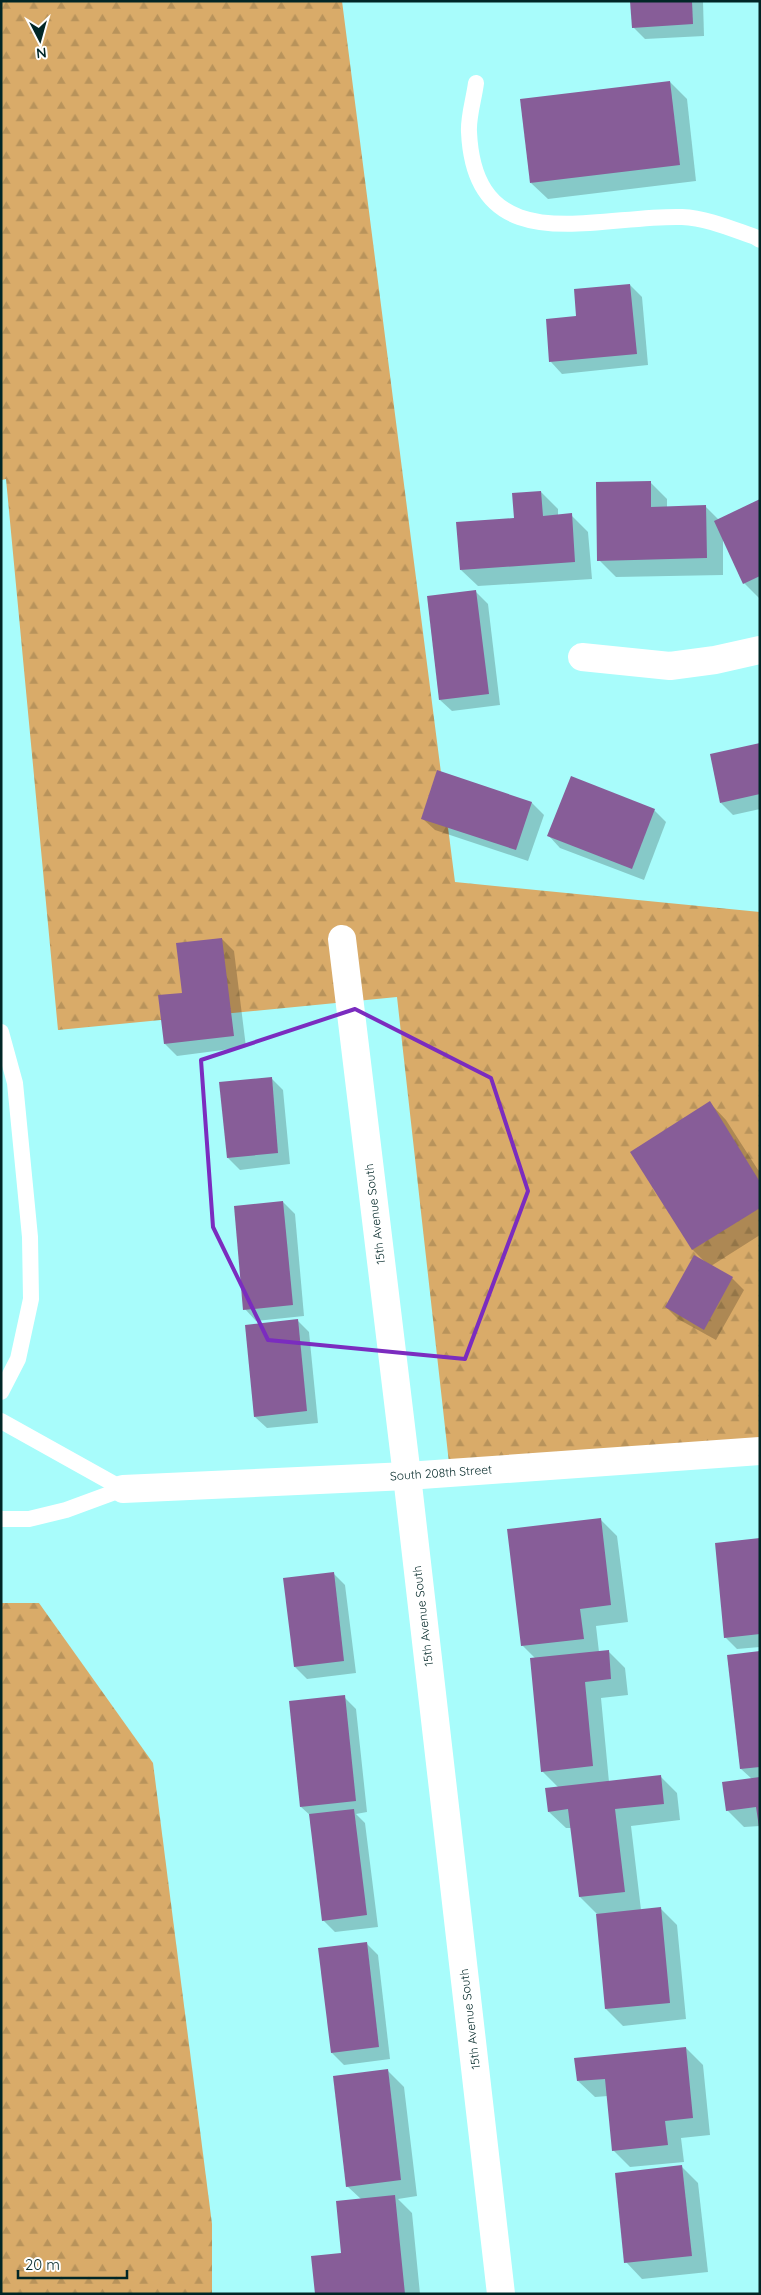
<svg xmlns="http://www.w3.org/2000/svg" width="761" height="2295" font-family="Quicksand,sans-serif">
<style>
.forest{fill:url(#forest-firs)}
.shadow{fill:#0003}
.building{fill:#875d98}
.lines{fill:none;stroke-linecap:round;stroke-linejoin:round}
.service{stroke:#fff;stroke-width:16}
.minor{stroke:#fff;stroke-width:28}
.marked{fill:none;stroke:#7b2cbf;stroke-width:4;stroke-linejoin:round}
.labels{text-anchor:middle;stroke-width:5;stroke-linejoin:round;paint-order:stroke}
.street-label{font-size:12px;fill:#012626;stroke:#fff}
</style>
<defs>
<pattern id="forest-firs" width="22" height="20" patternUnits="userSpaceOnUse" patternTransform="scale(1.25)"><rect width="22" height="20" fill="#d9ab69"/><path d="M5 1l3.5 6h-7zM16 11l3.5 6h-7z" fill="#b8935b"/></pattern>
</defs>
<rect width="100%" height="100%" fill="#a8fcfb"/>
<!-- forest -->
<g class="forest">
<polygon points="1,1 342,1 455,882 760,912 760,1453 450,1472 397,997 58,1030 6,479 1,480"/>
<polygon points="1,1603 39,1603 153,1763 212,2224 212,2294 1,2294"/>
</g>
<!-- shadow -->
<g class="shadow">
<polygon points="632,1 703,1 704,36 645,39 633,27"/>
<polygon points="670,82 687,99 696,181 548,199 531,183"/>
<polygon points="630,285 642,297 648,365 562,374 551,362 577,318"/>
<polygon points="650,482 667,499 667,508 706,507 719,520 760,501 760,599 744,583 723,537 723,575 616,577 599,560"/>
<polygon points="541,492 558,509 558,516 571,515 588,532 592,579 478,586 461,570"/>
<polygon points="476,592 488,604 500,705 452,711 440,700"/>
<polygon points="760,744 760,809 733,815 721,803"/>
<polygon points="438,772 532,803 544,815 528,861 435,830 423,819"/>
<polygon points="654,810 666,822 644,880 560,848 549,836"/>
<polygon points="222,939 234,951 246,1047 177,1056 165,1044 183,994"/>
<polygon points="271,1078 283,1090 290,1164 240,1170 228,1158"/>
<polygon points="710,1103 726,1120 760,1173 760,1235 711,1266 732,1278 744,1290 716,1340 678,1319 666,1307 705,1262 693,1250 632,1152"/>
<polygon points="283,1202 295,1214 304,1316 256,1321 245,1309"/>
<polygon points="298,1321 309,1332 318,1423 267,1428 255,1417"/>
<polygon points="600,1519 617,1536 628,1622 596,1626 599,1652 608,1651 625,1668 628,1695 601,1698 609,1782 660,1776 677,1793 680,1820 631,1826 641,1910 660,1908 677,1925 686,2019 623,2026 606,2009 597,1914 580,1897 572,1828 566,1828 549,1812 558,1787 542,1771 536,1659 522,1645"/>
<polygon points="760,1539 760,1647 737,1649 725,1637"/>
<polygon points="333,1573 345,1585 356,1673 307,1679 295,1667"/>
<polygon points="760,1653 760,1826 744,1827 727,1810 752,1779 741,1769"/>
<polygon points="344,1697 356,1709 367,1812 356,1814 365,1823 378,1927 335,1932 323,1920 311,1816 301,1807"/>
<polygon points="366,1943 378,1955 390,2059 344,2065 332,2053 319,1949"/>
<polygon points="686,2048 703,2065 710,2135 681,2138 684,2162 630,2167 613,2150 608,2096 595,2097 578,2081"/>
<polygon points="387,2070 404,2087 417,2196 398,2199 412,2213 420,2294 316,2294 342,2254 361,2199 347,2186"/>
<polygon points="681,2166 698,2183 708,2272 642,2279 626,2262"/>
</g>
<!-- building -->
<g class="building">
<polygon points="630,1 692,1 693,24 632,28"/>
<polygon points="670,81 680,165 530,183 520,99"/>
<polygon points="630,284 637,354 549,362 546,319 576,316 574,289"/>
<polygon points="651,481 651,507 706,505 707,558 597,561 596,482"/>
<polygon points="541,491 543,516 572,513 575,562 460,570 456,522 514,518 512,493"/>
<polygon points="760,499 760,576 743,584 714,521"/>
<polygon points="476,590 489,694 439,700 427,596"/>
<polygon points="760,743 760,794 720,803 710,754"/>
<polygon points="437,770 532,802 516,850 421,819"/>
<polygon points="571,776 655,809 632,869 547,836"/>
<polygon points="222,938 234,1036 164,1044 158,995 182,993 176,943"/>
<polygon points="272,1077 278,1153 227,1158 219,1082"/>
<polygon points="710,1101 760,1182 760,1208 692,1250 630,1152"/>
<polygon points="283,1201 293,1305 243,1310 234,1206"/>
<polygon points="694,1255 733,1277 704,1330 665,1307"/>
<polygon points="298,1319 307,1411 254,1417 245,1325"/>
<polygon points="601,1518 611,1605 580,1609 584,1639 521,1646 507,1529"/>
<polygon points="760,1538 760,1634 724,1638 715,1543"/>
<polygon points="334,1572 344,1661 294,1667 283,1578"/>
<polygon points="609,1650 611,1679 585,1682 593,1766 541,1772 530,1658"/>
<polygon points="760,1651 760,1767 740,1769 727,1655"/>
<polygon points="345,1695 356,1801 300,1807 289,1701"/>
<polygon points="661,1775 664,1804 615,1809 625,1892 579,1897 568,1809 548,1812 545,1788"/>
<polygon points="760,1777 760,1827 759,1827 756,1807 726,1811 722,1782"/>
<polygon points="354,1809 367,1915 322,1921 309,1814"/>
<polygon points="661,1907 670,2003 605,2009 596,1914"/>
<polygon points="367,1942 379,2047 331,2053 318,1948"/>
<polygon points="686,2047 693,2118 665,2121 668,2145 612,2151 605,2079 577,2081 574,2058"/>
<polygon points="388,2069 401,2180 346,2187 333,2076"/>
<polygon points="682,2165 692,2256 624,2263 615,2173"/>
<polygon points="395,2195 405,2294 315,2294 311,2256 341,2253 336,2201"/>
</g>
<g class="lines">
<!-- service -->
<g class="service">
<path d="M 476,83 C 474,99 468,117 469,132 C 475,264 598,214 682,217 C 707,218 732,229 755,237 L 760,240"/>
<polyline points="1,1032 15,1083 30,1237 31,1299 18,1359 1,1392"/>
<polyline points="1,1421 123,1489"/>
<polyline points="1,1519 29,1519 66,1510 123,1489"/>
</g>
<!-- minor -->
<g class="minor">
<polyline points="582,657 670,666 715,660 760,650"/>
<polyline points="342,939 407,1476 501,2294"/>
<polyline points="123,1489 407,1476 760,1451"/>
</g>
</g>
<!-- marked area -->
<path class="marked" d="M 355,1009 L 491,1078 L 528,1191 L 465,1359 L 268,1340 L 213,1227 L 201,1060 Z"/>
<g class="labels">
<!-- street labels -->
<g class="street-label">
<text transform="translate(375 1214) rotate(-97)" y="4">15th Avenue South</text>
<text transform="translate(441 1473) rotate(-4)" y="4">South 208th Street</text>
<text transform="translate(423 1616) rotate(-97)" y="4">15th Avenue South</text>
<text transform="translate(470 2019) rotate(-97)" y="4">15th Avenue South</text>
</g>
</g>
<!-- border -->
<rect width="761" height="2295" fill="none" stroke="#012626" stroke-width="5"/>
<!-- north arrow -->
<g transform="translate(40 40) rotate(174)" stroke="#ffffff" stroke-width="4" paint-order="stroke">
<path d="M0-4L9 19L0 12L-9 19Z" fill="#012626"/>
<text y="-8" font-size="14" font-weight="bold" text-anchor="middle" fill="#012626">N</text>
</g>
<!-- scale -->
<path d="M18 2270v8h109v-8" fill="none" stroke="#012626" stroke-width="2.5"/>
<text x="25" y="2270" font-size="15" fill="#012626" stroke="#ffffff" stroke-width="4" paint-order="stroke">20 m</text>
</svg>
